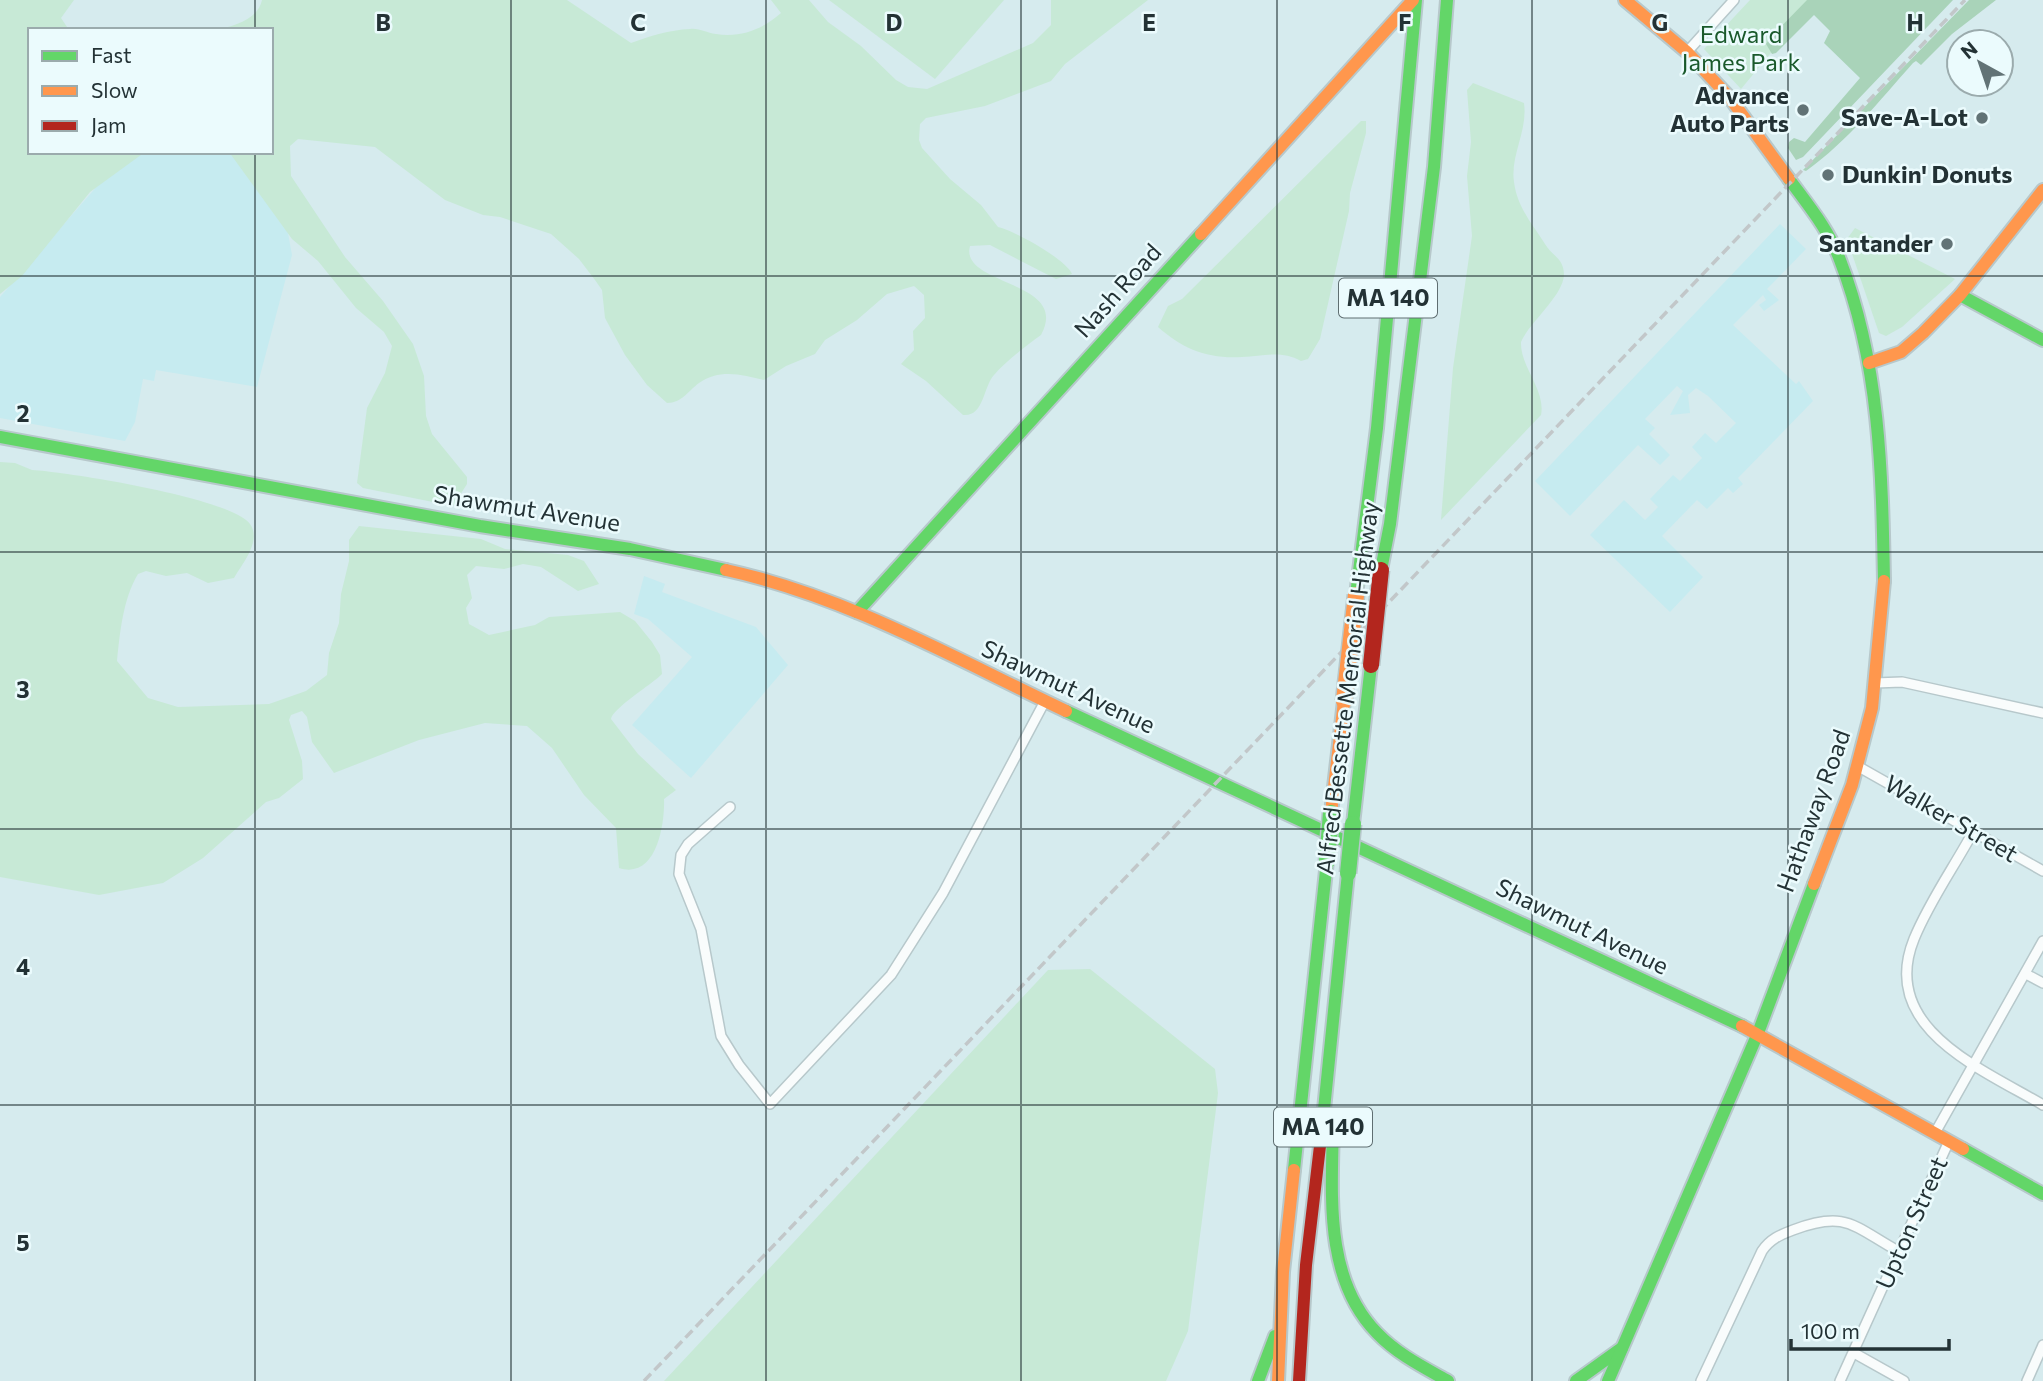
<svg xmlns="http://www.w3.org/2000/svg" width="2043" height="1381" font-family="Commissioner,sans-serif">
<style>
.built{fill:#c6ebf0}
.green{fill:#c7e9d6}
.forest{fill:#a9d3b9}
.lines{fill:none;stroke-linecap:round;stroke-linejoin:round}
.street-casing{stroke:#b7c8cb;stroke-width:12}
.fast-casing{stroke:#b7c8cb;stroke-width:16}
.slow-casing{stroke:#b7c8cb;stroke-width:16}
.jam-casing{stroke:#b7c8cb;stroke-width:16}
.street{stroke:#f9fcfc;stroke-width:9}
.fast{stroke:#63d668;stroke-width:12}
.slow{stroke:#ff974d;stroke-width:12}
.jam{stroke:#b3261e;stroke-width:12}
.rail{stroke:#c2c7c9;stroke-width:3.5;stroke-dasharray:10 5;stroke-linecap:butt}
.fast-bridge-casing{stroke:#b7c8cb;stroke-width:19;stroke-linecap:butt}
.slow-bridge-casing{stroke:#b7c8cb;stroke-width:19;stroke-linecap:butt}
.jam-bridge-casing{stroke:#b7c8cb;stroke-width:19;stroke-linecap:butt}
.fast-bridge{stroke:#63d668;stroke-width:16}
.slow-bridge{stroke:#ff974d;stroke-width:16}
.jam-bridge{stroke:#b3261e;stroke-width:16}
.grid{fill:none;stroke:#233235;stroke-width:2;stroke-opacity:0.55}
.poi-dot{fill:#627376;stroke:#ebfbfd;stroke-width:2.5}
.labels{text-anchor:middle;stroke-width:5;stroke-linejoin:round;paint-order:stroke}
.shield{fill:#ebfbfd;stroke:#5f6e71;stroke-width:2}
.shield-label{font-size:23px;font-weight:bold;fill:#233235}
.park-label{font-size:24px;fill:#19592b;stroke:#ebfbfd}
.poi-label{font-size:24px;font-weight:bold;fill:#233235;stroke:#ebfbfd;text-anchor:end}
.street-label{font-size:24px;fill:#233235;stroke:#ebfbfd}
.grid-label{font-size:23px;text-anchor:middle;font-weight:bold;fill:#233235;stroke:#ebfbfd;stroke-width:5;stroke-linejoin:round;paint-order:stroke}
</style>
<rect width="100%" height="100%" fill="#d6ebee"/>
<!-- built -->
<g class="built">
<polygon points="132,152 231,152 284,211 292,255 257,387 156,370 154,381 143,379 135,422 125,441 0,418 0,297 113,168"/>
<polygon points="1780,224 1806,249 1767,289 1779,300 1764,311 1759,305 1766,300 1763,295 1733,325 1796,384 1799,381 1813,401 1738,478 1743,484 1733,493 1728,488 1707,509 1697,500 1662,536 1703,577 1670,612 1590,535 1624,500 1645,520 1658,507 1650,499 1673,475 1680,481 1702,458 1692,447 1705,433 1716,443 1736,423 1708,396 1696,388 1688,395 1690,413 1670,415 1683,391 1677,386 1645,419 1655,428 1649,434 1670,455 1660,465 1638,445 1570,516 1535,481"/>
<polygon points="644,576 665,584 662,592 756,627 788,665 691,778 632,725 692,657 648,619 634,614"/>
</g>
<!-- green -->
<g class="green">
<polygon points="0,0 74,0 61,18 69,30 30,30 30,152 145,152 90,192 22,276 0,294"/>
<path d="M 262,0 L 567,0 L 631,43 C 650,36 669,30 690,29 C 700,28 706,33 716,34 C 741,38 763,29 781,13 L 771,0 L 809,0 L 828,22 L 861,46 L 896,80 L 908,87 L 927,89 L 1033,43 L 1051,25 L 1051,0 L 1148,0 L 1065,64 L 1051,81 L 985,106 L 926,118 L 920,124 L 919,140 L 922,148 L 950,179 L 981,205 L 998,227 C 1013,230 1066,259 1072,274 L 1056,279 L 990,245 L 970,246 C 959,286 1071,280 1041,335 C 1026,346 1006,361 994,375 C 983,387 984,417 963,415 L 926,381 L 901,364 L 914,350 L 913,331 L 925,318 L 924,295 L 914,286 L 887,294 L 857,320 L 825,340 L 815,354 L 786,366 L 764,380 C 743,375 720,368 699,383 C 688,391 682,403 667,403 L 647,385 L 625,355 L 605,318 L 602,290 L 595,280 L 579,259 L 551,234 L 500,217 L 483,215 L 445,200 L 375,147 L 298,139 L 290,146 L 291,176 L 345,257 L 383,301 L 413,344 L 424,376 L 426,416 L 432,434 L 467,477 L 467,484 L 453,506 L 363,488 L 357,483 L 367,408 L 385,373 L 392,346 L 384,332 L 356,308 L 318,261 L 292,239 L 229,152 L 271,152 L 271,30 L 216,30 C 232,26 258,20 262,0 Z"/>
<polygon points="829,0 1004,0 935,79"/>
<polygon points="1750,0 1815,0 1741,89 1704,49"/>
<path d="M 1473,83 L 1524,103 C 1528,131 1510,155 1514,182 C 1517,207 1533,225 1545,244 C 1552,256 1564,258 1564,275 C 1563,296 1529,323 1521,342 C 1520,367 1546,390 1541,415 L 1441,520 L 1453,368 L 1472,236 L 1467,176 L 1471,142 L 1467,90 Z"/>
<path d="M 1361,121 L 1366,121 L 1366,133 L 1350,193 L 1349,211 L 1320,339 L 1308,359 L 1301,361 C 1281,350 1264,356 1242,357 C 1207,359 1183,349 1158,327 L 1168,306 L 1182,299 Z"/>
<polygon points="1855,228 1955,279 1902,327 1886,336 1879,333 1847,239"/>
<path d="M 0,462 L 15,463 L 32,470 C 67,472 232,498 250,524 C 262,541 242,564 234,578 L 208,583 L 187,573 L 166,576 L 146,571 L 138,574 C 123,599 120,632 117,661 L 148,698 L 178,707 L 269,704 L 306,691 L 327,675 L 329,653 L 339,623 L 341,594 L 349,561 L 349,540 L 359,526 L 481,539 L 505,549 L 568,555 L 584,561 L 599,584 L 578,591 L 541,567 L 523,564 L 504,569 L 476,566 L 467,575 L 472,598 L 466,608 L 469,624 L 489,635 L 535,625 L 549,617 L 620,612 L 635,621 L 652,642 L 660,655 L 662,674 C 651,685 613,708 611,719 L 638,754 L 676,790 L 664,799 C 665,823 657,880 619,868 L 616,828 L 584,795 L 552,748 L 527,726 L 485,723 L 419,740 L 334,773 L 312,742 L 307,717 L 302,711 L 291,715 L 289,720 L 302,761 L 303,779 L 279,798 L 266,802 L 203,858 L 163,883 L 99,895 L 0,877 Z"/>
<polygon points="1090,969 1215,1069 1218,1093 1188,1331 1166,1381 664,1381 1048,970"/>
</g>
<!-- forest -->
<g class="forest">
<polygon points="1807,0 1953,0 1803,157 1796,160 1788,148 1789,142 1794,138 1805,142 1860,78 1824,43 1830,31 1814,15 1776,53 1772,54 1766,44 1771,37"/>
<path d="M 1969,0 L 1996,0 L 1952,34 L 1921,65 L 1916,61 L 1913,63 C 1879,101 1848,141 1806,171 L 1803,170 Z"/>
</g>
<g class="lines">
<!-- street casing -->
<g class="street-casing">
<g id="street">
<polyline points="1687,52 1734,0"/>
<polyline points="1875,683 1902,682 2043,713"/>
<polyline points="1859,767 2043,871"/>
<polyline points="730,807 688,844 681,855 679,874 701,929 721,1036 739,1065 770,1104 891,975 943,893 1045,701"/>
<path d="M 1973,832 C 1954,867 1929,902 1914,939 C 1878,1028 1982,1069 2043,1105"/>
<polyline points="2026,974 2043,983"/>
<polyline points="1935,1133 2043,941"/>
<polyline points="1854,1353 1904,1381"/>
<path d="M 1701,1381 L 1762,1251 C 1770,1239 1780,1235 1793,1230 C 1846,1210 1853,1226 1898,1251"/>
<polyline points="1840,1381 1949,1141"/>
<polyline points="2027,1381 2043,1345"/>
</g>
</g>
<!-- fast casing -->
<g class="fast-casing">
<g id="fast">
<path d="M 1789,179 C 1808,205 1829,230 1840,260 C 1880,363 1882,472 1884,581"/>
<polyline points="1960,295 2043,340"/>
<polyline points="0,437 480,526 630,549 726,570"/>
<polyline points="1381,570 1390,524 1434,167 1447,0"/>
<polyline points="1356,595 1377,428 1416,0"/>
<polyline points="857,612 1201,234"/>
<polyline points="1066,711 1742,1026"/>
<polyline points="1353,824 1371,665"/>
<path d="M 1333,1122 C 1332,1192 1323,1278 1377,1333 C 1397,1354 1423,1367 1448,1381"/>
<polyline points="1322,1129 1348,873"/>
<polyline points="1963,1149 2043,1194"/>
<polyline points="1294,1170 1327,861"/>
<polyline points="1258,1381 1275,1336"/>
<polyline points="1576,1381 1622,1348"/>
<polyline points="1608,1381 1758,1033 1814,884"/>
</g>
</g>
<!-- slow casing -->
<g class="slow-casing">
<g id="slow">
<polyline points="1625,0 1687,52 1730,98 1789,179"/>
<polyline points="1201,234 1413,0"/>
<polyline points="1869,363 1901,352 1923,333 1960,295 2043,190"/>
<path d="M 726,570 C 846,596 956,659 1066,711"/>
<polyline points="1331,813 1344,701"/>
<polyline points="1814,884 1852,785 1872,708 1884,581"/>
<polyline points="1742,1026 1963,1149"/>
<polyline points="1278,1381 1283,1272 1294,1170"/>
</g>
</g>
<!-- jam casing -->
<g class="jam-casing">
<polyline id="jam" points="1299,1381 1306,1265 1322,1129"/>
</g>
<!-- street -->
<use href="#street" class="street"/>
<!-- fast -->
<use href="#fast" class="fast"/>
<!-- slow -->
<use href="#slow" class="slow"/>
<!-- jam -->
<use href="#jam" class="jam"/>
<!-- rail -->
<polyline class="rail" points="644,1381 1965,0"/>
<!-- fast-bridge casing -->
<g class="fast-bridge-casing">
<g id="fast-bridge">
<polyline points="1327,861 1331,813"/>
<polyline points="1348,873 1353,824"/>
</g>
</g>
<!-- slow-bridge casing -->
<g class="slow-bridge-casing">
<polyline id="slow-bridge" points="1344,701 1356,595"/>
</g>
<!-- jam-bridge casing -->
<g class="jam-bridge-casing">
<polyline id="jam-bridge" points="1371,665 1381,570"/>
</g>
<!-- fast-bridge -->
<use href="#fast-bridge" class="fast-bridge"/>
<!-- slow-bridge -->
<use href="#slow-bridge" class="slow-bridge"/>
<!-- jam-bridge -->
<use href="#jam-bridge" class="jam-bridge"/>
</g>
<!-- grid -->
<path class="grid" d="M 255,0 L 255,30M 511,0 L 511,1381M 766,0 L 766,1381M 1021,0 L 1021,1381M 1277,0 L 1277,1381M 1532,0 L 1532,1381M 1788,0 L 1788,1381M 255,152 L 255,1381M 0,276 L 2043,276M 0,552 L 2043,552M 0,829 L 2043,829M 0,1105 L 2043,1105"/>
<!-- markers -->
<g class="poi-dot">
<circle cx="1803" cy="110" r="7"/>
<circle cx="1982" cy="118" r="7"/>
<circle cx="1828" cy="175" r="7"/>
<circle cx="1947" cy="244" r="7"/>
</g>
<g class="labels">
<!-- shield labels -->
<g class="shield">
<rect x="1339" y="278.5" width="98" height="39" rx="5"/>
<rect x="1274" y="1107.5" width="98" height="39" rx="5"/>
</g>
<g class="shield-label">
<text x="1388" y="306">MA 140</text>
<text x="1323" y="1135">MA 140</text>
</g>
<!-- park labels -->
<g class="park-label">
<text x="1741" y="43">Edward<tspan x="1741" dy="28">James Park</tspan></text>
</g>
<!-- poi labels -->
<g class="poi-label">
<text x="1789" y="104">Advance<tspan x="1789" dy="28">Auto Parts</tspan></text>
<text x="1968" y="126">Save-A-Lot</text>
<text x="1842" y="183" text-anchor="start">Dunkin' Donuts</text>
<text x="1933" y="252">Santander</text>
</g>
<!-- street labels -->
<g class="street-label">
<text transform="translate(1118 291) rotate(-48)" y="8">Nash Road</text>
<text transform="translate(527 509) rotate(9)" y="8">Shawmut Avenue</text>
<text transform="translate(1068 687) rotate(25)" y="8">Shawmut Avenue</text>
<text transform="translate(1348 688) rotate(-83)" y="8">Alfred Bessette Memorial Highway</text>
<text transform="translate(1814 811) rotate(-70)" y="8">Hathaway Road</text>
<text transform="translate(1951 819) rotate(30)" y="8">Walker Street</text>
<text transform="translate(1582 927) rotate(26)" y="8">Shawmut Avenue</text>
<text transform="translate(1912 1223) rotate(-66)" y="8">Upton Street</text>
</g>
</g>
<g class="grid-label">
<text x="383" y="31">B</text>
<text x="638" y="31">C</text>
<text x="894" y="31">D</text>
<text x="1149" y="31">E</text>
<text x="1405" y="31">F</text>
<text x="1660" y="31">G</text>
<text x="1915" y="31">H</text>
<text x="23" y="422">2</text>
<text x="23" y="698">3</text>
<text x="23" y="975">4</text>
<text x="23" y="1251">5</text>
</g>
<!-- legend -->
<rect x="28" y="28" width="245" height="126" fill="#ebfbfd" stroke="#9babad" stroke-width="2"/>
<rect x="42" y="51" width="35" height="10" fill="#63d668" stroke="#9babad" stroke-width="2"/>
<text x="91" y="63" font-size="21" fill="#233235">Fast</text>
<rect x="42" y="86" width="35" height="10" fill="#ff974d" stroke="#9babad" stroke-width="2"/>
<text x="91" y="98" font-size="21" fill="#233235">Slow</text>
<rect x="42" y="121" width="35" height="10" fill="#b3261e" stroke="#9babad" stroke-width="2"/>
<text x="91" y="133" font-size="21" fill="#233235">Jam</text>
<!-- north arrow -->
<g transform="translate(1980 63) rotate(320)"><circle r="33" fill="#ebfbfd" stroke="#9babad" stroke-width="2"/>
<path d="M0-5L12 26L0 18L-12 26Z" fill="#627376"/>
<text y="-10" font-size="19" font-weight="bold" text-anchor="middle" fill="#233235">N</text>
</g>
<!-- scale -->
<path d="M1791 1339v10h158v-10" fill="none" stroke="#233235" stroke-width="3.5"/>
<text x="1801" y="1339" font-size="21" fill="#233235" stroke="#ebfbfd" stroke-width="5" paint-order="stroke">100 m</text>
</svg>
